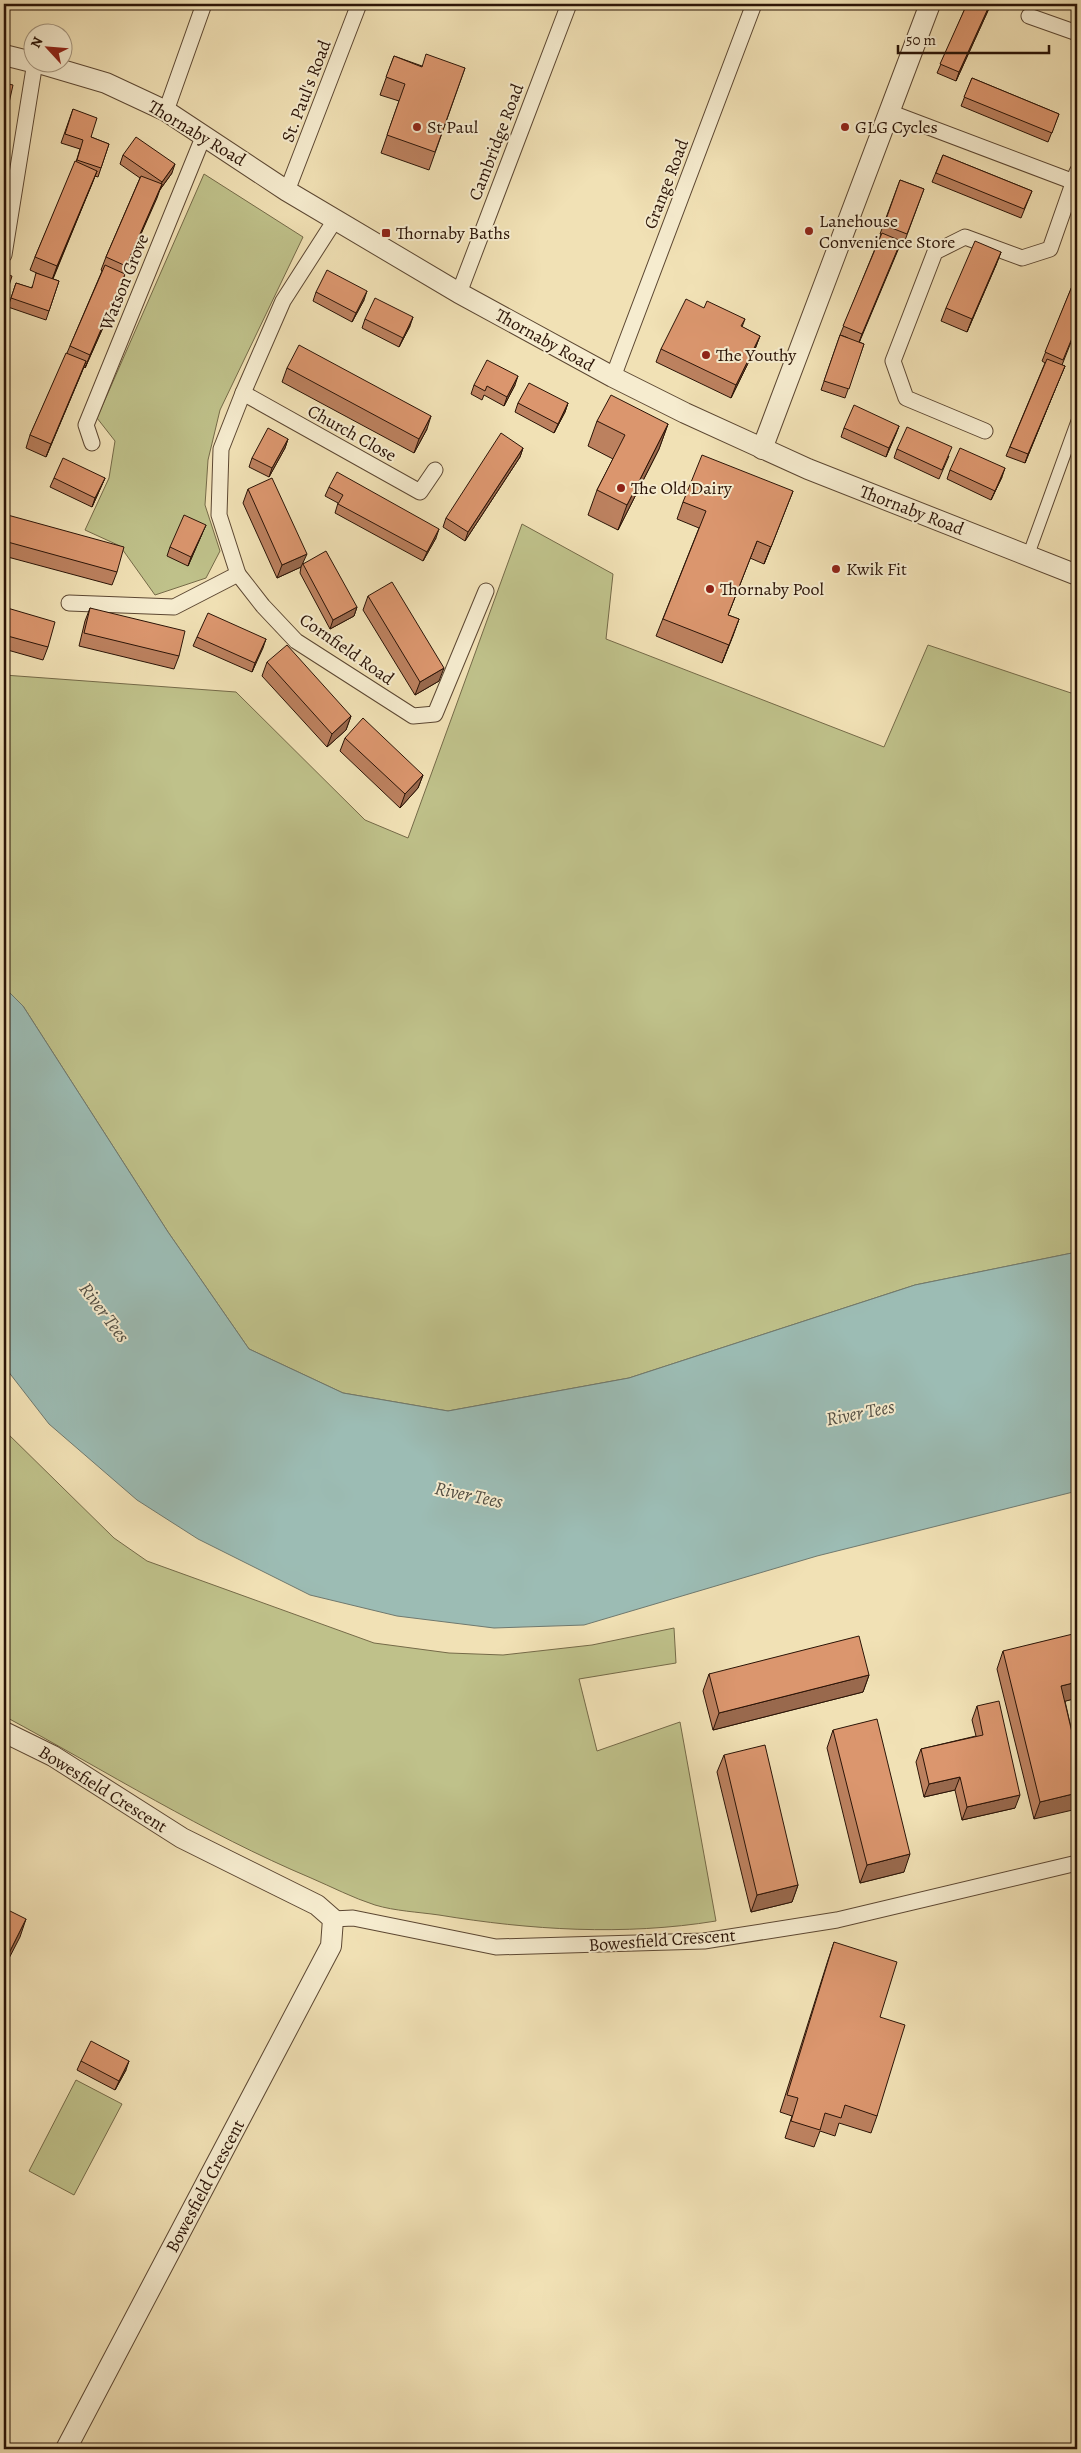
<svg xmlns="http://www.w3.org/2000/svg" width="1081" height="2453" font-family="Alegreya,serif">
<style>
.green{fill:#bfc18a;stroke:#756a48}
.water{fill:#9cbcb4;stroke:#6f796f}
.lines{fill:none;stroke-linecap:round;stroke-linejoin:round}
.pedestrian-casing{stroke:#5c4732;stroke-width:13}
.minor-casing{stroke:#5c4732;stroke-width:17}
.tertiary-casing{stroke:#5c4732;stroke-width:22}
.pedestrian{stroke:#f6eccf;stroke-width:11}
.minor{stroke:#f6eccf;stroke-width:15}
.tertiary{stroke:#f6eccf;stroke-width:20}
.wall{fill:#bc815f;stroke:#2b1407}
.shaded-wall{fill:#99694d;stroke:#2b1407}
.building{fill:#db966e;stroke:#2b1407}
.poi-dot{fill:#8f2418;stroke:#f6eccf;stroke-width:2}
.labels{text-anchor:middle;stroke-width:4;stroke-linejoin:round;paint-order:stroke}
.street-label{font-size:18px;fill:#2b1407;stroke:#f6eccf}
.poi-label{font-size:18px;fill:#2b1407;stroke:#f6eccf;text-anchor:start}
.water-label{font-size:19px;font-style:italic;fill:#534f44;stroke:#f6eccf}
</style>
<rect width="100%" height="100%" fill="#f1e1b5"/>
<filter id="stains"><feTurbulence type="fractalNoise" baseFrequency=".004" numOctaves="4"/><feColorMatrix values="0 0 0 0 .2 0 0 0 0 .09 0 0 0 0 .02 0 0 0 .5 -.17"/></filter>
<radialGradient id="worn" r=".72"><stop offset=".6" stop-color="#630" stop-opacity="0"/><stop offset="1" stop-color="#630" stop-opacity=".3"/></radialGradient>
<!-- green -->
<g class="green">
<polygon points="204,174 303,237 220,410 208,460 205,505 220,551 206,578 155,595 120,546 85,530 109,478 115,441 97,418"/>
<polygon points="522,524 613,574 606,639 884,747 928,645 1077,695 1077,1252 915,1285 629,1378 448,1411 343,1393 249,1349 168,1232 23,1006 4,987 4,675 236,692 365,820 408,838"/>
<path d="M 4,1430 L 114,1538 L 147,1561 L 374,1643 L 449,1653 L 503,1655 L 592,1645 L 674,1628 L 676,1663 L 579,1679 L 597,1751 L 680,1722 L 716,1921 C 624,1936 530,1930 439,1915 C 418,1912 395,1911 375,1905 C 353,1898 332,1887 311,1878 C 204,1833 106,1771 4,1716 Z"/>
<polygon points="76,2080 122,2104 74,2195 29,2171"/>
</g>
<!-- water -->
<polygon class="water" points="4,987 23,1006 168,1232 249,1349 343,1393 448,1411 629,1378 915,1285 1077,1252 1077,1491 817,1556 584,1625 494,1628 397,1616 310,1595 198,1539 137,1500 49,1424 4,1366"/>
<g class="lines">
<!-- pedestrian casing -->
<g class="pedestrian-casing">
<polyline id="pedestrian" points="1028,556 1077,421"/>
</g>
<!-- minor casing -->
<g class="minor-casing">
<g id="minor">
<polyline points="1029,16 1077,33"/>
<polyline points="166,111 204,4"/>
<polyline points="889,112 1074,182"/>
<polyline points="287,191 359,4"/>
<polyline points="335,220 283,301 243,393 221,449 219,515 238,574 263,606 296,641 413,716 435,714 486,591"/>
<polyline points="4,255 35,62"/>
<polyline points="459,293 569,4"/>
<polyline points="613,377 754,4"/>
<polyline points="243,393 420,492 435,470"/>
<polyline points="985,431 906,398 893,361 935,252 965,237 1022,258 1050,249 1077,172"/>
<polyline points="92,443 86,425 204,135"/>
<polyline points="69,603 174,607 238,574"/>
<polyline points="333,1919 353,1918 496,1947 704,1941 837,1920 1077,1863"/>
</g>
</g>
<!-- tertiary casing -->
<g class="tertiary-casing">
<g id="tertiary">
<polyline points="4,55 32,62"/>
<polyline points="35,62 106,83 166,111 287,191 459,293 613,377 685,413 808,469 1077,575"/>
<polyline points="762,449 930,4"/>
<polyline points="4,1732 53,1756 182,1838 317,1905 333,1919 331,1946 66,2449"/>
</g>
</g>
<!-- pedestrian -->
<use href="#pedestrian" class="pedestrian"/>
<!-- minor -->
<use href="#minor" class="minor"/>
<!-- tertiary -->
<use href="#tertiary" class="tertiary"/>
</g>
<!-- wall -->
<g class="wall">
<polygon points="967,4 991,4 956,81 937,73"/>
<polygon points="394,56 422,66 465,68 429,170 381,153 399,101 380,95"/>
<polygon points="972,78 1059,114 1048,142 961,106"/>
<polygon points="4,83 7,112 4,121"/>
<polygon points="73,109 91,137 109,144 98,177 95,176 53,279 59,281 46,320 8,307 16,283 31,288 41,275 30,270 35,257 76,162 80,149 61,143"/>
<polygon points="123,155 172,173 159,191 124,273 125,274 121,287 85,368 84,367 46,457 26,448 30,435 67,353 102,271 101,270 106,257 140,178 120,164"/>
<polygon points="943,155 1032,191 1021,218 932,182"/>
<polygon points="900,180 924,189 904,243 901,242 859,342 864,344 845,398 821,390 840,335 848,338 840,335 881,234 880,234"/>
<polygon points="1001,252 996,265 967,332 941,321 946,308"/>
<polygon points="1077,274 1077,327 1062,365 1065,366 1061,375 1025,463 1006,456 1045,363 1042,361"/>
<polygon points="316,292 364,300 352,322 313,301"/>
<polygon points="704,308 745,319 742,327 760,336 755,349 731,398 656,362 661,349"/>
<polygon points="365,319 410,326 399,347 362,328"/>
<polygon points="287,368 427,429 414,453 282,382"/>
<polygon points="474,385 515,385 504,406 484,395 482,400 471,394"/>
<polygon points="518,403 568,403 565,412 554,433 515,412"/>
<polygon points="597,421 668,424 659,449 618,530 588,515 597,490 613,459 588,446"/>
<polygon points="899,426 886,457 841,437 844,428"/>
<polygon points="288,439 285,448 269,477 249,467 252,458"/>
<polygon points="523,448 520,457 465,541 443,527 446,518"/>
<polygon points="897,449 949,456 939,479 894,458"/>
<polygon points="950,470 1002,477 991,500 947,479"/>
<polygon points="54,478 105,478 92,507 50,487"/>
<polygon points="329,487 436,538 423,561 335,513 338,503 325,496"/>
<polygon points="248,489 303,563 357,607 354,616 330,629 300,573 301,567 277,578 243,503"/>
<polygon points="683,502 786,508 764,564 750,558 728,615 739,619 722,663 656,636 699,528 677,519"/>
<polygon points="4,514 117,572 112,585 4,556"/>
<polygon points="202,534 188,566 167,556 170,547"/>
<polygon points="368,596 439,681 415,695 363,610"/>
<polygon points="4,607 48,647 43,660 4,649"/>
<polygon points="90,608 179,656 174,669 79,646 85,621"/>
<polygon points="197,637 266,639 252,672 193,646"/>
<polygon points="267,662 351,716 346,730 327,747 262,676"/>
<polygon points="345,738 423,775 418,788 400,808 340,751"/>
<polygon points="1003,1651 1077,1698 1065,1701 1074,1741 1034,1819 997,1669"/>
<polygon points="709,1674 869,1675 863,1692 713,1730 703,1691"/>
<polygon points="977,1706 1015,1808 962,1820 955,1790 924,1797 916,1762 921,1749 976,1736 972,1720"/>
<polygon points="833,1730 904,1872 860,1883 827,1748"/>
<polygon points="724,1755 798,1885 792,1902 751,1912 717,1772"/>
<polygon points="834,1942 880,2017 877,2116 871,2133 839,2123 835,2136 820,2131 814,2147 785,2138 792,2116 780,2112 828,1960"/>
<polygon points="81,2061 126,2070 115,2090 77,2070"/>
</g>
<!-- shaded-wall -->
<g class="shaded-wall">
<polygon points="990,4 991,4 956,81 959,72"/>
<polygon points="175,164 172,173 159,191 162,182"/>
<polygon points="97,171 92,184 52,280 57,266"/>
<polygon points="162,184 157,198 121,279 126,266"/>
<polygon points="901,241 898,250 859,343 862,334"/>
<polygon points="1001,252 996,265 967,332 972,319"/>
<polygon points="125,274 121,287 85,368 90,355"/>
<polygon points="367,291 364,300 352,322 356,313"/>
<polygon points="413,317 410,326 399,347 403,338"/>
<polygon points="760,336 755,349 731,398 736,385"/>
<polygon points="86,361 81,374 46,457 51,444"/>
<polygon points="1065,366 1061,375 1025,463 1028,454"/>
<polygon points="518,376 515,385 504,406 507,397"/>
<polygon points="568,403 565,412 554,433 558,424"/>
<polygon points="431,416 427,429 414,453 419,439"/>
<polygon points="668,424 659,449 618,530 627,505"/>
<polygon points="899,426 896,434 886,457 889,448"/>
<polygon points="288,439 285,448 269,477 272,468"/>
<polygon points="523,448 520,457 465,541 468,532"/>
<polygon points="1005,468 1002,477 991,500 995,491"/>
<polygon points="105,478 101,487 92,507 95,498"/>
<polygon points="793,491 786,508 764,564 771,547"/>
<polygon points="206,525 202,534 188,566 191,557"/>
<polygon points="439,529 436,538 423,561 427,552"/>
<polygon points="757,541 750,558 721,632 728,615"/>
<polygon points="307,554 301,567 277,578 282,565"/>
<polygon points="357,607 354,616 330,629 333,620"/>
<polygon points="739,619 733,636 722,663 729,645"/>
<polygon points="266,639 263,648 252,672 255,663"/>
<polygon points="444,668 439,681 415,695 420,682"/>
<polygon points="351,716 346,730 327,747 332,734"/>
<polygon points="423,775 418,788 400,808 405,794"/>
<polygon points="869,1675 863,1692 713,1730 719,1713"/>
<polygon points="1077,1682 1077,1698 1055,1704 1061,1686"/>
<polygon points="960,1777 955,1790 924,1797 929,1784"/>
<polygon points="1077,1793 1077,1809 1034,1819 1040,1802"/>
<polygon points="1020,1795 1015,1808 962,1820 967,1807"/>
<polygon points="910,1854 904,1872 860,1883 867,1865"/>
<polygon points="798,1885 792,1902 751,1912 757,1895"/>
<polygon points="26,1919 20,1937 4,1968 4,1963"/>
<polygon points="129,2061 126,2070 115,2090 119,2081"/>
</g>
<!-- building -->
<g class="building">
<polygon points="967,4 990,4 959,72 940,64"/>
<polygon points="426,54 465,68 435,152 387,135 405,84 386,77 394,56 422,67"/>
<polygon points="972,78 1059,114 1052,133 964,97"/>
<polygon points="4,83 13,85 7,112 4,111"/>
<polygon points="73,109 97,118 91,137 109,144 101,168 77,160 83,140 65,134"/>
<polygon points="136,137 175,164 162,182 123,155"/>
<polygon points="943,155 1032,191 1024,209 936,173"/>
<polygon points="75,161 97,171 57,266 35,257"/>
<polygon points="141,176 162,184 126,266 106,257"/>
<polygon points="900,180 924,189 907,234 884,225"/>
<polygon points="882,233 901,241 862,334 843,326"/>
<polygon points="975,241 1001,252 972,319 946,308"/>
<polygon points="105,265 125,274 90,355 70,346"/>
<polygon points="327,270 367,291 356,313 316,292"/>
<polygon points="36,273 59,281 49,311 11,298 16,283 32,288"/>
<polygon points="4,274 12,276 4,302"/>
<polygon points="1077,274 1077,326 1063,360 1045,352"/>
<polygon points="375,298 413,317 403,338 365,319"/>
<polygon points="686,299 704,308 707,301 745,319 741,326 760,336 736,385 661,349"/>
<polygon points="840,335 864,344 849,389 824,381"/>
<polygon points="299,345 431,416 419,439 287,368"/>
<polygon points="66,353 86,361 51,444 30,435"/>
<polygon points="1047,359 1065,366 1028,454 1010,447"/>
<polygon points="487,360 518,376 507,397 487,386 485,391 474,385"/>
<polygon points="529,383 568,403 558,424 518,403"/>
<polygon points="611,395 668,424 627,505 597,490 625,435 597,421"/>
<polygon points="854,405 899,426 889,448 844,428"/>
<polygon points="907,427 952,447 942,470 897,449"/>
<polygon points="268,428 288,439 272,468 252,458"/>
<polygon points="501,433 523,448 468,532 446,518"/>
<polygon points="960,448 1005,468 995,491 950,470"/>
<polygon points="702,455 793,491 771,547 757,541 728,615 739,619 729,645 663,619 706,511 683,502"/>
<polygon points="63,458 105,478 95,498 54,478"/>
<polygon points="337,472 439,529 427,552 338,504 343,495 329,487"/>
<polygon points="272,478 307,554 282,565 248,489"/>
<polygon points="4,514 124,547 117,572 4,541"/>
<polygon points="184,515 206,525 191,557 170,547"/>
<polygon points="326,551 357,607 333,620 303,564"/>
<polygon points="392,582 444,668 420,682 368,596"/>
<polygon points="4,607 55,622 48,647 4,635"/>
<polygon points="90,608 185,631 179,656 84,633"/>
<polygon points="208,613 266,639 255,663 197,637"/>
<polygon points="287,645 351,716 332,734 267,662"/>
<polygon points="363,718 423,775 405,794 345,738"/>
<polygon points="1077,1633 1077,1682 1061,1686 1074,1741 1077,1741 1077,1793 1040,1802 1003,1651"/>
<polygon points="859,1636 869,1675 719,1713 709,1674"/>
<polygon points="999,1701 1020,1795 967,1807 960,1777 929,1784 921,1749 983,1735 977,1706"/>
<polygon points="877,1719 910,1854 867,1865 833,1730"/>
<polygon points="765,1745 798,1885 757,1895 724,1755"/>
<polygon points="4,1908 26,1919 4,1963"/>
<polygon points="834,1942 897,1962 880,2017 905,2025 877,2116 845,2105 841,2118 825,2113 820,2130 791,2121 798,2098 787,2095"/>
<polygon points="91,2041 129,2061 119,2081 81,2061"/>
</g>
<!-- markers -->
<g class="poi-dot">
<circle cx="417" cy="127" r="5"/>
<circle cx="845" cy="127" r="5"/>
<circle cx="809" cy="231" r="5"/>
<rect x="381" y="228" width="10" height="10" rx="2.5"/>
<circle cx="706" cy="355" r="5"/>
<circle cx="621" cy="488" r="5"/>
<circle cx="836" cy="569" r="5"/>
<circle cx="710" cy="589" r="5"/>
</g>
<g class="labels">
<!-- street labels -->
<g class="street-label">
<text transform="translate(306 91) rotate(-69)" y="6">St. Paul's Road</text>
<text transform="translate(197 133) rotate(31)" y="6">Thornaby Road</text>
<text transform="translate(496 142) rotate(-69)" y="6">Cambridge Road</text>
<text transform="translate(666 184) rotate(-69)" y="6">Grange Road</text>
<text transform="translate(124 282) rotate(-68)" y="6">Watson Grove</text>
<text transform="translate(545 340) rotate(29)" y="6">Thornaby Road</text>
<text transform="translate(352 433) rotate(29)" y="6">Church Close</text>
<text transform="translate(912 510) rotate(21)" y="6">Thornaby Road</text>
<text transform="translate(347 649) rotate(35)" y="6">Cornfield Road</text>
<text transform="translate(103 1789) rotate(32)" y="6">Bowesfield Crescent</text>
<text transform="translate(662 1940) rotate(-4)" y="6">Bowesfield Crescent</text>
<text transform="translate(205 2186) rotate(-62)" y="6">Bowesfield Crescent</text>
</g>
<!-- poi labels -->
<g class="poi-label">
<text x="427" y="133">St Paul</text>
<text x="855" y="133">GLG Cycles</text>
<text x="819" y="227">Lanehouse<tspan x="819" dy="21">Convenience Store</tspan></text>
<text x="396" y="239">Thornaby Baths</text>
<text x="716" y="361">The Youthy</text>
<text x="631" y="494">The Old Dairy</text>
<text x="846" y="575">Kwik Fit</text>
<text x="720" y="595">Thornaby Pool</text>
</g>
<!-- water labels -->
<g class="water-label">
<text transform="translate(105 1312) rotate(53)" y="7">River Tees</text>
<text transform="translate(860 1412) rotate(-11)" y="7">River Tees</text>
<text transform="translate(469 1494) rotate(12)" y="7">River Tees</text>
</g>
</g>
<!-- margin -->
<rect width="1081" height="2453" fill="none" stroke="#f1e1b5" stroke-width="20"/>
<rect x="5" y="5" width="1071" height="2443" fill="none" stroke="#2b1407" stroke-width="2.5"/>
<rect x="10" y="10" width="1061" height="2433" fill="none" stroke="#2b1407"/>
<!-- north arrow -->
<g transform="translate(48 48) rotate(296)"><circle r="24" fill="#f6eccf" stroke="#a5967f"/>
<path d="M0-4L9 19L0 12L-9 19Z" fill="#8f2418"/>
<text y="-8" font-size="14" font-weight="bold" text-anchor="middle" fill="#2b1407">N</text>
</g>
<!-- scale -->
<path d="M898 45v8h151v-8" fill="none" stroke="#2b1407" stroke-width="2.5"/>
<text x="906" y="45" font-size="15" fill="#2b1407" stroke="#f6eccf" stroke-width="4" paint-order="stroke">50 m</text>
<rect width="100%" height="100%" filter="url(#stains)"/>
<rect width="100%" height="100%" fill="url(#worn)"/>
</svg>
